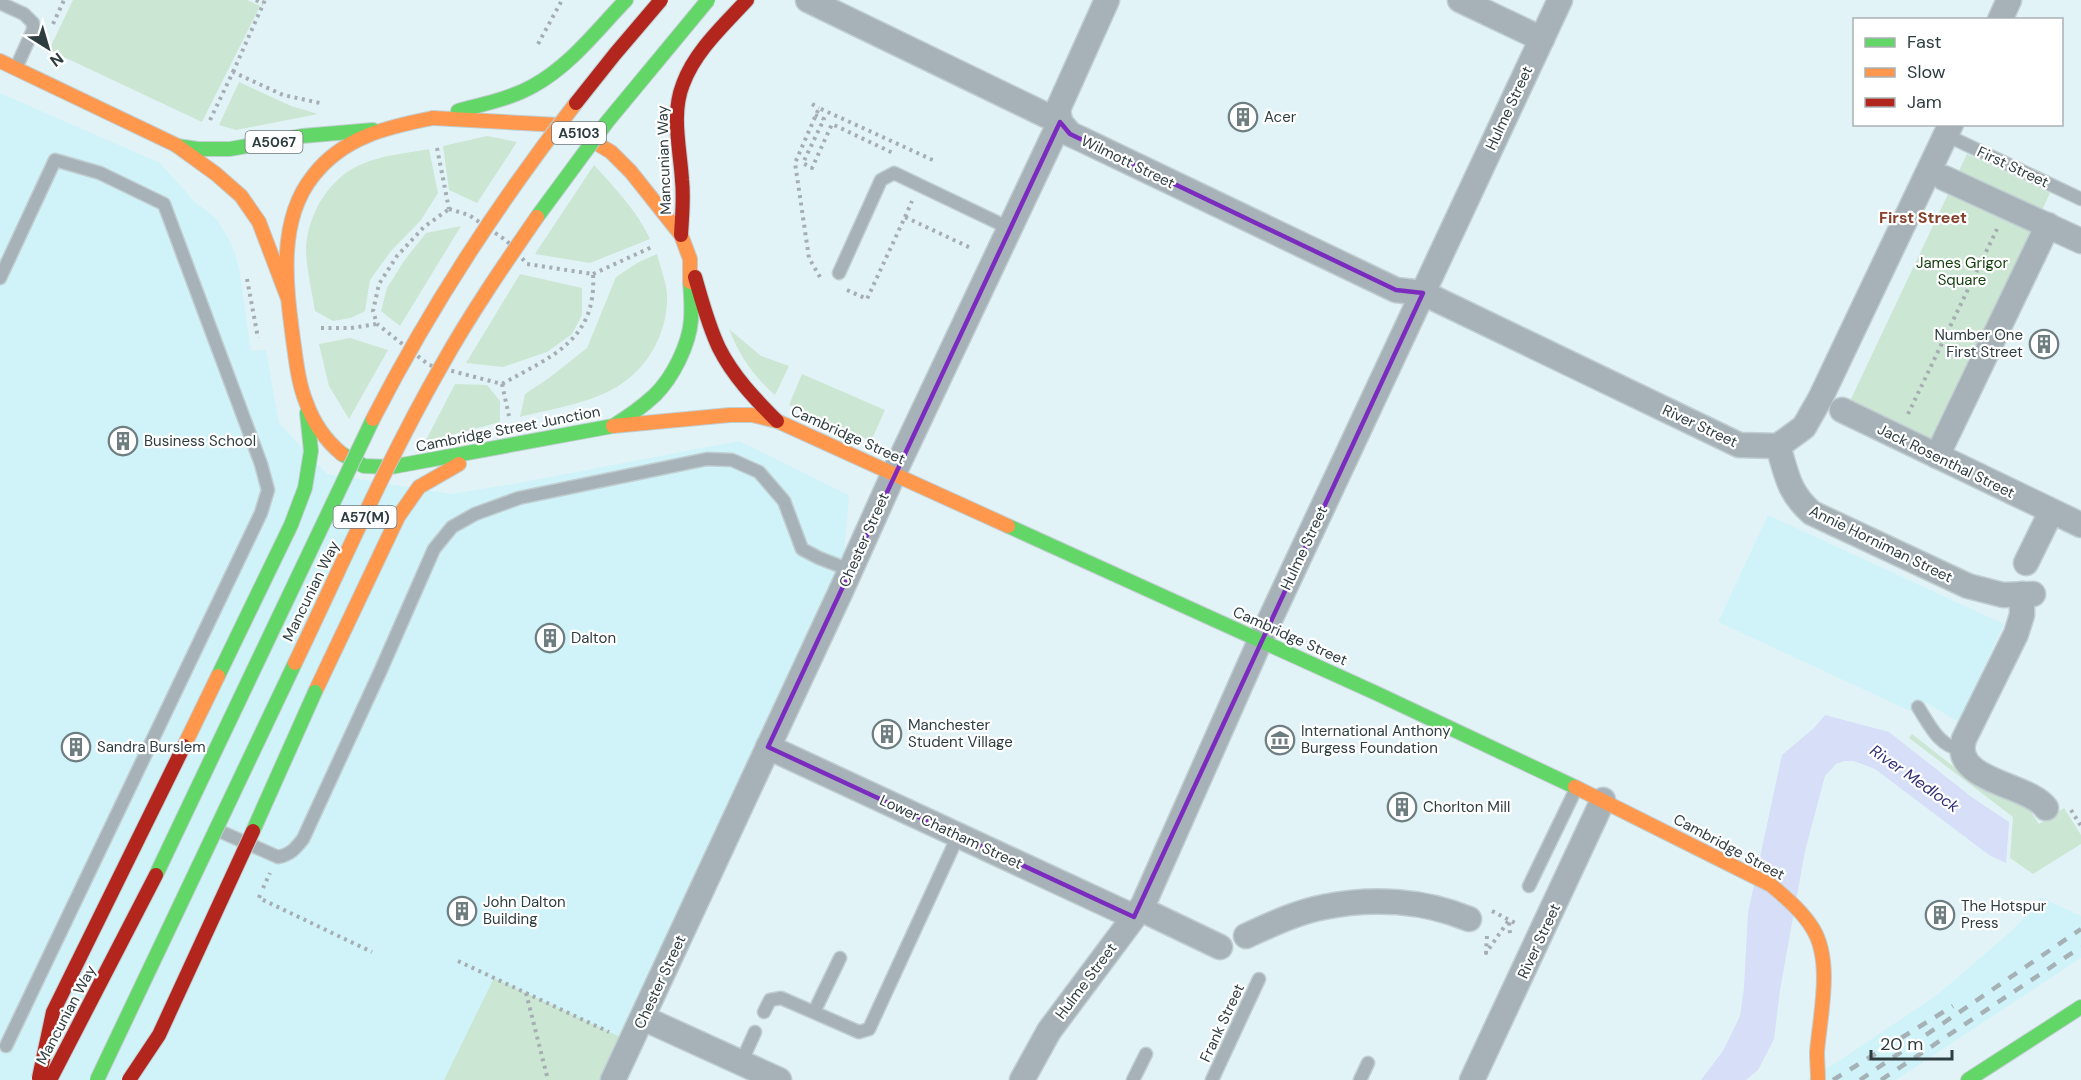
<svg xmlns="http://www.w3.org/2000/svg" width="2081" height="1080" font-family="'DM Sans',sans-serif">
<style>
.built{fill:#d0f3fa}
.green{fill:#cbe6d2}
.water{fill:#d6def8}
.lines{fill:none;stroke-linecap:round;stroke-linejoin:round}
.lane-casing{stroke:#c0ced1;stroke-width:15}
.street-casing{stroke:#c0ced1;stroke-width:27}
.fast-casing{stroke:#c0ced1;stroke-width:16}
.slow-casing{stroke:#c0ced1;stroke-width:16}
.jam-casing{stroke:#c0ced1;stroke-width:16}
.path{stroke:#a6aeb3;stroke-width:4;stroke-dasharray:3 4.5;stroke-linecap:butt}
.lane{stroke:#a6b2b7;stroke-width:12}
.street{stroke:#a6b2b7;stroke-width:24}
.fast{stroke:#63d668;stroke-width:14}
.slow{stroke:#ff974d;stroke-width:14}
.jam{stroke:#b3261e;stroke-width:14}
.rail{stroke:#a6b1b6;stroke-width:4.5;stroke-dasharray:10 10;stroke-linecap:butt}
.fast-bridge-casing{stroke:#c0ced1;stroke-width:16;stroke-linecap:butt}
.slow-bridge-casing{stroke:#c0ced1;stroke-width:16;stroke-linecap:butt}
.jam-bridge-casing{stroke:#c0ced1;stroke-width:16;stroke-linecap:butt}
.fast-bridge{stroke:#63d668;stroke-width:14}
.slow-bridge{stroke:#ff974d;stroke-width:14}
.jam-bridge{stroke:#b3261e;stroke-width:14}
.marked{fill:none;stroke:#7b2cbf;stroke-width:4.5;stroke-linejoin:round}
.labels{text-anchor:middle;stroke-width:4.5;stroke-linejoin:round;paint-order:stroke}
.shield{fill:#fff;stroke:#6d7779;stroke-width:1.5}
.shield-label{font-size:14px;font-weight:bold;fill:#2e3d40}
.street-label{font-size:15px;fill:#2e3d40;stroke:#fff}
.poi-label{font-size:15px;fill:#2e3d40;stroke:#fff;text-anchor:start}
.park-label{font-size:15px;fill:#123e0d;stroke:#fff}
.neighbourhood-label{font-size:16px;font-weight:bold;fill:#84402b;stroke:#fff}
.water-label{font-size:16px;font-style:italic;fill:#333175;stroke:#fff}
</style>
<rect width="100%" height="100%" fill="#e2f3f7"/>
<!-- built -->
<g class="built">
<polygon points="0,93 160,163 195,202 217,219 232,245 239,267 251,351 266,350 279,423 327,474 451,494 518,483 739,441 849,495 841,591 613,1080 0,1080"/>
<polygon points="1768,515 2004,624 1959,722 1926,703 1910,711 1718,622"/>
<polygon points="2040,897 2081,916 2081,958 1896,1080 1806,1080 1840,1060 1937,995 2010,932 2037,905"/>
</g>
<!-- green -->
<g class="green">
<polygon points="73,0 247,0 260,6 202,122 49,50"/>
<polygon points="239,82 291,106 318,114 236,130 219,125"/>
<polygon points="487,136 517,142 477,203 449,190 443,146"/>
<path d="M 429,149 L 438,193 L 421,220 L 391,251 L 370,280 L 365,311 L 351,318 L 333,321 L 315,311 C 312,291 306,268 306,248 C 308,213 330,177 362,164 C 382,155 408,153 429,149 Z"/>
<polygon points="1967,154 2050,193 1933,440 1850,401"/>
<path d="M 594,165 C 615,188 637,211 650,239 L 590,263 L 535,254 Z"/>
<polygon points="461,226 400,326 381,311 387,288 404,261 426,233"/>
<path d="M 657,254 C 660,267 666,281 667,294 C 668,312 663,332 654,348 C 625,400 574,403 520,417 L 525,394 L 549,378 L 587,348 L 616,277 L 637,263 Z"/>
<polygon points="520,274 582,288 582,315 572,334 547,352 503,367 466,363"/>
<path d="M 729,329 L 761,356 L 789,366 L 775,395 C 754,377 739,355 729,329 Z"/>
<polygon points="350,338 388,350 349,419 329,386 319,344"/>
<polygon points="802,374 885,410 871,441 789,405"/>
<polygon points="455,384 487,385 500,401 500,422 425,442"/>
<polygon points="1912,734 1972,781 1996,795 2029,809 2039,824 2064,808 2081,835 2081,844 2033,874 2010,858 2013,817 1909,738"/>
<polygon points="494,978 631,1042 613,1080 444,1080"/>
</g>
<!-- water -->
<polygon class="water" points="1825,715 1889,732 1973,798 2009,822 2006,863 1989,855 1875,769 1854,761 1844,761 1836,764 1825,776 1805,851 1780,990 1774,1039 1758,1070 1746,1080 1701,1080 1723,1051 1740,1016 1744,988 1748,913 1782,755 1814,728"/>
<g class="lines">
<!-- lane casing -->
<g class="lane-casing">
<g id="lane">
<polyline points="0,3 24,14 33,23 33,30 16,68"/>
<polyline points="1946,135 2081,199"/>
<polyline points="839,273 881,180 894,173 1009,228"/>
<polyline points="0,278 55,160 100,173 164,204 261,464 268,490 261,513 6,1046"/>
<path d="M 1918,707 C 1929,724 1939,747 1961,749"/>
<path d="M 217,830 L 278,857 C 290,855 295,849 303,839 L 380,672 L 434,549 L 452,527 L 475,514 L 519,498 L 707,459 L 732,460 L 759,472 L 784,501 L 802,549 L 819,558 L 850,570"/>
<polyline points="1529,886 1576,789"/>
<polyline points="764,1012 770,1000 781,998 859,1032 869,1029 958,836"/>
<polyline points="814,1012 840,958"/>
<polyline points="741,1063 755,1032"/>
<polyline points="1133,1080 1146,1054"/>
<polyline points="1212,1080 1259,979"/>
<polyline points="1360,1080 1368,1063"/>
</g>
</g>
<!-- street casing -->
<g class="street-casing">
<g id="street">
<polyline points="808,0 1060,122 1070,134 1081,139 1396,290 1423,293 1739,445 1778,446 1804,427 1820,399 1951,124"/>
<polyline points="1460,0 1542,39"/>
<polyline points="2000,20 2009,0"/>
<polyline points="1944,178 2081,241"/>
<polyline points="1842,410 2081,525"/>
<path d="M 1778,446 C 1787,475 1788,492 1812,513 L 1968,586 L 2003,595 L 2033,594"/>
<polyline points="1937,456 2048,225"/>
<polyline points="2026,563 2051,512"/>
<path d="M 2022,594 L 2022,615 L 2016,634 L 1964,739 C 1951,782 2028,783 2046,808"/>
<polyline points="768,747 1134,917"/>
<polyline points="1149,913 1220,947"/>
<path d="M 1246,936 C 1270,925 1297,912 1324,907 C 1372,897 1423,900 1469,919"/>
<polyline points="643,1018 779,1080"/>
<polyline points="613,1080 841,591 894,473 1060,122 1058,109 1107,0"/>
<polyline points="1022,1080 1049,1031 1143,905 1260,641 1560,0"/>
<polyline points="1472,1080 1603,800"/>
</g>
</g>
<!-- fast casing -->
<g class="fast-casing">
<g id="fast">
<path d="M 458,111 C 483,104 510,99 533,86 C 571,65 597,30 626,0"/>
<polyline points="177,146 198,149 230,149 302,136 373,130"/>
<path d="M 342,454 L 364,466 L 391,467 L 613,426 C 628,417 642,407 655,395 C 673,377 689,345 691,320 C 692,307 691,294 690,282"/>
<polyline points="1008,526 1378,694 1575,787"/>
<polyline points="218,676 291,525 305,488 311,451 307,413"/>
<polyline points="1968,1080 2081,1007"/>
</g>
</g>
<!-- slow casing -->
<g class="slow-casing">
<g id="slow">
<polyline points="0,61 176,145 216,174 241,196 259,222 287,296"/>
<polyline points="433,118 559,125 581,134 611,152 631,172 681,235 690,259 690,282"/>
<polyline points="613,426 730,415 752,415 777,421 1008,526"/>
<path d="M 342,454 C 325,440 313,422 306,402 C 298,382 296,360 293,339 C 286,286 277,221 313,176 C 343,137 387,127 433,118"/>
<polyline points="315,692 398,517 419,487 459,464"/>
<path d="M 1575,787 L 1771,885 C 1786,898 1802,911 1813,929 C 1833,962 1820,1015 1817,1052 C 1817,1061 1818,1071 1818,1080"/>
</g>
</g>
<!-- jam casing -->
<g class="jam-casing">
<g id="jam">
<path d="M 681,235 C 682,216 684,198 682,180 C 680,148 671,114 683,84 C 695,51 724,25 747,0"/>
<path d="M 695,277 C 702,301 708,325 719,348 C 733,376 755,399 777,421"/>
</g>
</g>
<!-- path -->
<g class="path">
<polyline points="256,0 263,4"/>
<polyline points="53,24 64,0"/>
<polyline points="538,44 562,0"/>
<polyline points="233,72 265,0"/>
<polyline points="812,104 819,108"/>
<polyline points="815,115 824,119 803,163 812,168 832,124 893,153"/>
<polyline points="210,120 233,72 283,95 320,103"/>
<polyline points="437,148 449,209"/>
<path d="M 449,209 L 469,215 L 507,241 L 527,264 L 593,274 C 597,340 552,356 502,384 L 429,365 L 377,324 L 373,311 L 379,284 L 397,256 L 424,227 Z"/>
<polyline points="905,217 912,201"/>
<polyline points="593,274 652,247"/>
<polyline points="820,277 809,258 795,163 819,108 935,161"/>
<polyline points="247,279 258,338"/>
<polyline points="847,290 867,299 905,217 973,249"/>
<polyline points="321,328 351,328 377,324"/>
<polyline points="502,384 509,416"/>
<polyline points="1908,414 1997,229"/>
<polyline points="2071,810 2081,826"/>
<polyline points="263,888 270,873"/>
<polyline points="260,895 259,898 372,952"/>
<polyline points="1492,911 1517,924"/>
<polyline points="1487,936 1486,953 1509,920 1510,935"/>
<polyline points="458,961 609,1032"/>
<polyline points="526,993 548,1080"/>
</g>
<!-- lane -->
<use href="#lane" class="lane"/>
<!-- street -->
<use href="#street" class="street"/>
<!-- fast -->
<use href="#fast" class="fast"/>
<!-- slow -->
<use href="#slow" class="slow"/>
<!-- jam -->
<use href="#jam" class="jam"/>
<!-- rail -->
<g class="rail">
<polyline points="1833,1080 1953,1006"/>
<polyline points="1860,1080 2081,929"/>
<polyline points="1881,1080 2081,947"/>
</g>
<!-- fast-bridge casing -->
<g class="fast-bridge-casing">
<g id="fast-bridge">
<polyline points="537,217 607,122 708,0"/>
<polyline points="253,831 315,692"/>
<polyline points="156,875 373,419"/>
<polyline points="97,1080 295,663"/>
</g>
</g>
<!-- slow-bridge casing -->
<g class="slow-bridge-casing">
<g id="slow-bridge">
<path d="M 373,419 C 431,306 499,202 576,103"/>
<path d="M 295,663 C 343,563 387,460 443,363 C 471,313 504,265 537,217"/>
<polyline points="184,746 218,676"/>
</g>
</g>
<!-- jam-bridge casing -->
<g class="jam-bridge-casing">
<g id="jam-bridge">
<polyline points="576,103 615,54 661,0"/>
<polyline points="39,1078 53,1012 184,746"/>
<polyline points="50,1080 156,875"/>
<polyline points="129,1080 159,1035 253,831"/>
</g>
</g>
<!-- fast-bridge -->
<use href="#fast-bridge" class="fast-bridge"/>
<!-- slow-bridge -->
<use href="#slow-bridge" class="slow-bridge"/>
<!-- jam-bridge -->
<use href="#jam-bridge" class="jam-bridge"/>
</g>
<!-- marked area -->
<path class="marked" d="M 1060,122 L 1070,134 L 1396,290 L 1423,293 L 1134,917 L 768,747 Z"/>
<!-- icons -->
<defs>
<g id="building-ring" transform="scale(1.5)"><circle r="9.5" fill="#fff" stroke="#6d7d80" stroke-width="1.5"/><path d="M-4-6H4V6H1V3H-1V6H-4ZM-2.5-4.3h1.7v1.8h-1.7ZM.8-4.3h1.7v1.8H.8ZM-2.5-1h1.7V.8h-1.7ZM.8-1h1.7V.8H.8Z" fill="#6d7d80"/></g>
<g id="museum-ring" transform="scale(1.5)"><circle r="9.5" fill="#fff" stroke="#6d7d80" stroke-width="1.5"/><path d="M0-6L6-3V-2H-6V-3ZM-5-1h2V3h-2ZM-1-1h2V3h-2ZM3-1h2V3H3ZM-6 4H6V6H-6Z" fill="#6d7d80"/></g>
</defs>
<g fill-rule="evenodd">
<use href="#building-ring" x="1243" y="117"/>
<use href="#building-ring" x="2044" y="344"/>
<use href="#building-ring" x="123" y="441"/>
<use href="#building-ring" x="550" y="638"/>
<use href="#building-ring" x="887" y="734"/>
<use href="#museum-ring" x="1280" y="740"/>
<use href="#building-ring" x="76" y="747"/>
<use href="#building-ring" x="1402" y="807"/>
<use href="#building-ring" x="462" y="911"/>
<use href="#building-ring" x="1940" y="915"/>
</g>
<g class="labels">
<!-- shield labels -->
<g class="shield">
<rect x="552" y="122" width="54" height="22" rx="4.5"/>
<rect x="245.5" y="131" width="57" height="22" rx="4.5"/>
<rect x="333.5" y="506" width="63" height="22" rx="4.5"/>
</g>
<g class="shield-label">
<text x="579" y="138">A5103</text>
<text x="274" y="147">A5067</text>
<text x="365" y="522">A57(M)</text>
</g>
<!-- street labels -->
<g class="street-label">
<text transform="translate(1509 108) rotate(-65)" y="5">Hulme Street</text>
<text transform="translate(664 160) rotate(-92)" y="5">Mancunian Way</text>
<text transform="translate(1128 162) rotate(26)" y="5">Wilmott Street</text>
<text transform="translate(2013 167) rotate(25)" y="5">First Street</text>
<text transform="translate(1700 426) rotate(25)" y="5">River Street</text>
<text transform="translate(508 429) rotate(-11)" y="5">Cambridge Street Junction</text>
<text transform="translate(848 435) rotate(24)" y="5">Cambridge Street</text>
<text transform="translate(1946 461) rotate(26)" y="5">Jack Rosenthal Street</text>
<text transform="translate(864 540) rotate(-66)" y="5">Chester Street</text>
<text transform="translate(1881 544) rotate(26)" y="5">Annie Horniman Street</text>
<text transform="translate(1304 548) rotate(-65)" y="5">Hulme Street</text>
<text transform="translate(311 591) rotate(-64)" y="5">Mancunian Way</text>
<text transform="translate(1290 636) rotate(24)" y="5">Cambridge Street</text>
<text transform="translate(951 832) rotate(25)" y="5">Lower Chatham Street</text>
<text transform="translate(1729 847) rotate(28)" y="5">Cambridge Street</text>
<text transform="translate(1539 941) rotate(-65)" y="5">River Street</text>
<text transform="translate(1086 981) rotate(-53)" y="5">Hulme Street</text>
<text transform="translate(660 982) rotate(-65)" y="5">Chester Street</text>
<text transform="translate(66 1015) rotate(-62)" y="5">Mancunian Way</text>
<text transform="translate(1222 1023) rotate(-65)" y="5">Frank Street</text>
</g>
<!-- poi labels -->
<g class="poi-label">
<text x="1264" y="122">Acer</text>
<text x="2023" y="340" text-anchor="end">Number One<tspan x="2023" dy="17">First Street</tspan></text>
<text x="144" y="446">Business School</text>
<text x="571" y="643">Dalton</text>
<text x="908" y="730">Manchester<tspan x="908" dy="17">Student Village</tspan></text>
<text x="1301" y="736">International Anthony<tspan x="1301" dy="17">Burgess Foundation</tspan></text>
<text x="97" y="752">Sandra Burslem</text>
<text x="1423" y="812">Chorlton Mill</text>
<text x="483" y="907">John Dalton<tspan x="483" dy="17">Building</tspan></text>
<text x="1961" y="911">The Hotspur<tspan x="1961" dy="17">Press</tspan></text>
</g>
<!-- park labels -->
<g class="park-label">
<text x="1962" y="268">James Grigor<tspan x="1962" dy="17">Square</tspan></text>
</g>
<!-- neighbourhood labels -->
<g class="neighbourhood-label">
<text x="1923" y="223">First Street</text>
</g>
<!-- water labels -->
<g class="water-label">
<text transform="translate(1915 778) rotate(35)" y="6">River Medlock</text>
</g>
</g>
<!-- legend -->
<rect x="1853" y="18" width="210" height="108" fill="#ffffff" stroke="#abb1b3" stroke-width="1.5"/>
<rect x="1865" y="38" width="30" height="9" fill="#63d668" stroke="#abb1b3" stroke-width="1.5"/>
<text x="1907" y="48" font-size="18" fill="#2e3d40">Fast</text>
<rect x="1865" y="68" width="30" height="9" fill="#ff974d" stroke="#abb1b3" stroke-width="1.5"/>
<text x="1907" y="78" font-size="18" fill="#2e3d40">Slow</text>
<rect x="1865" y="98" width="30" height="9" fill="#b3261e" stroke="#abb1b3" stroke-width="1.5"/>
<text x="1907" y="108" font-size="18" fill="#2e3d40">Jam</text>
<!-- north arrow -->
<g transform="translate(48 48) rotate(143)" stroke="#ffffff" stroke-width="4.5" paint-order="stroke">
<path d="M0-4.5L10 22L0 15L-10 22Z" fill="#2e3d40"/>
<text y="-9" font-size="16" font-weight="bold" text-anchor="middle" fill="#2e3d40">N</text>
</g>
<!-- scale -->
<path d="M1871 1050v9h81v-9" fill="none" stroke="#2e3d40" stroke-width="3"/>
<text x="1880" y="1050" font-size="18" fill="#2e3d40" stroke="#ffffff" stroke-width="4.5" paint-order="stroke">20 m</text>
</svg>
